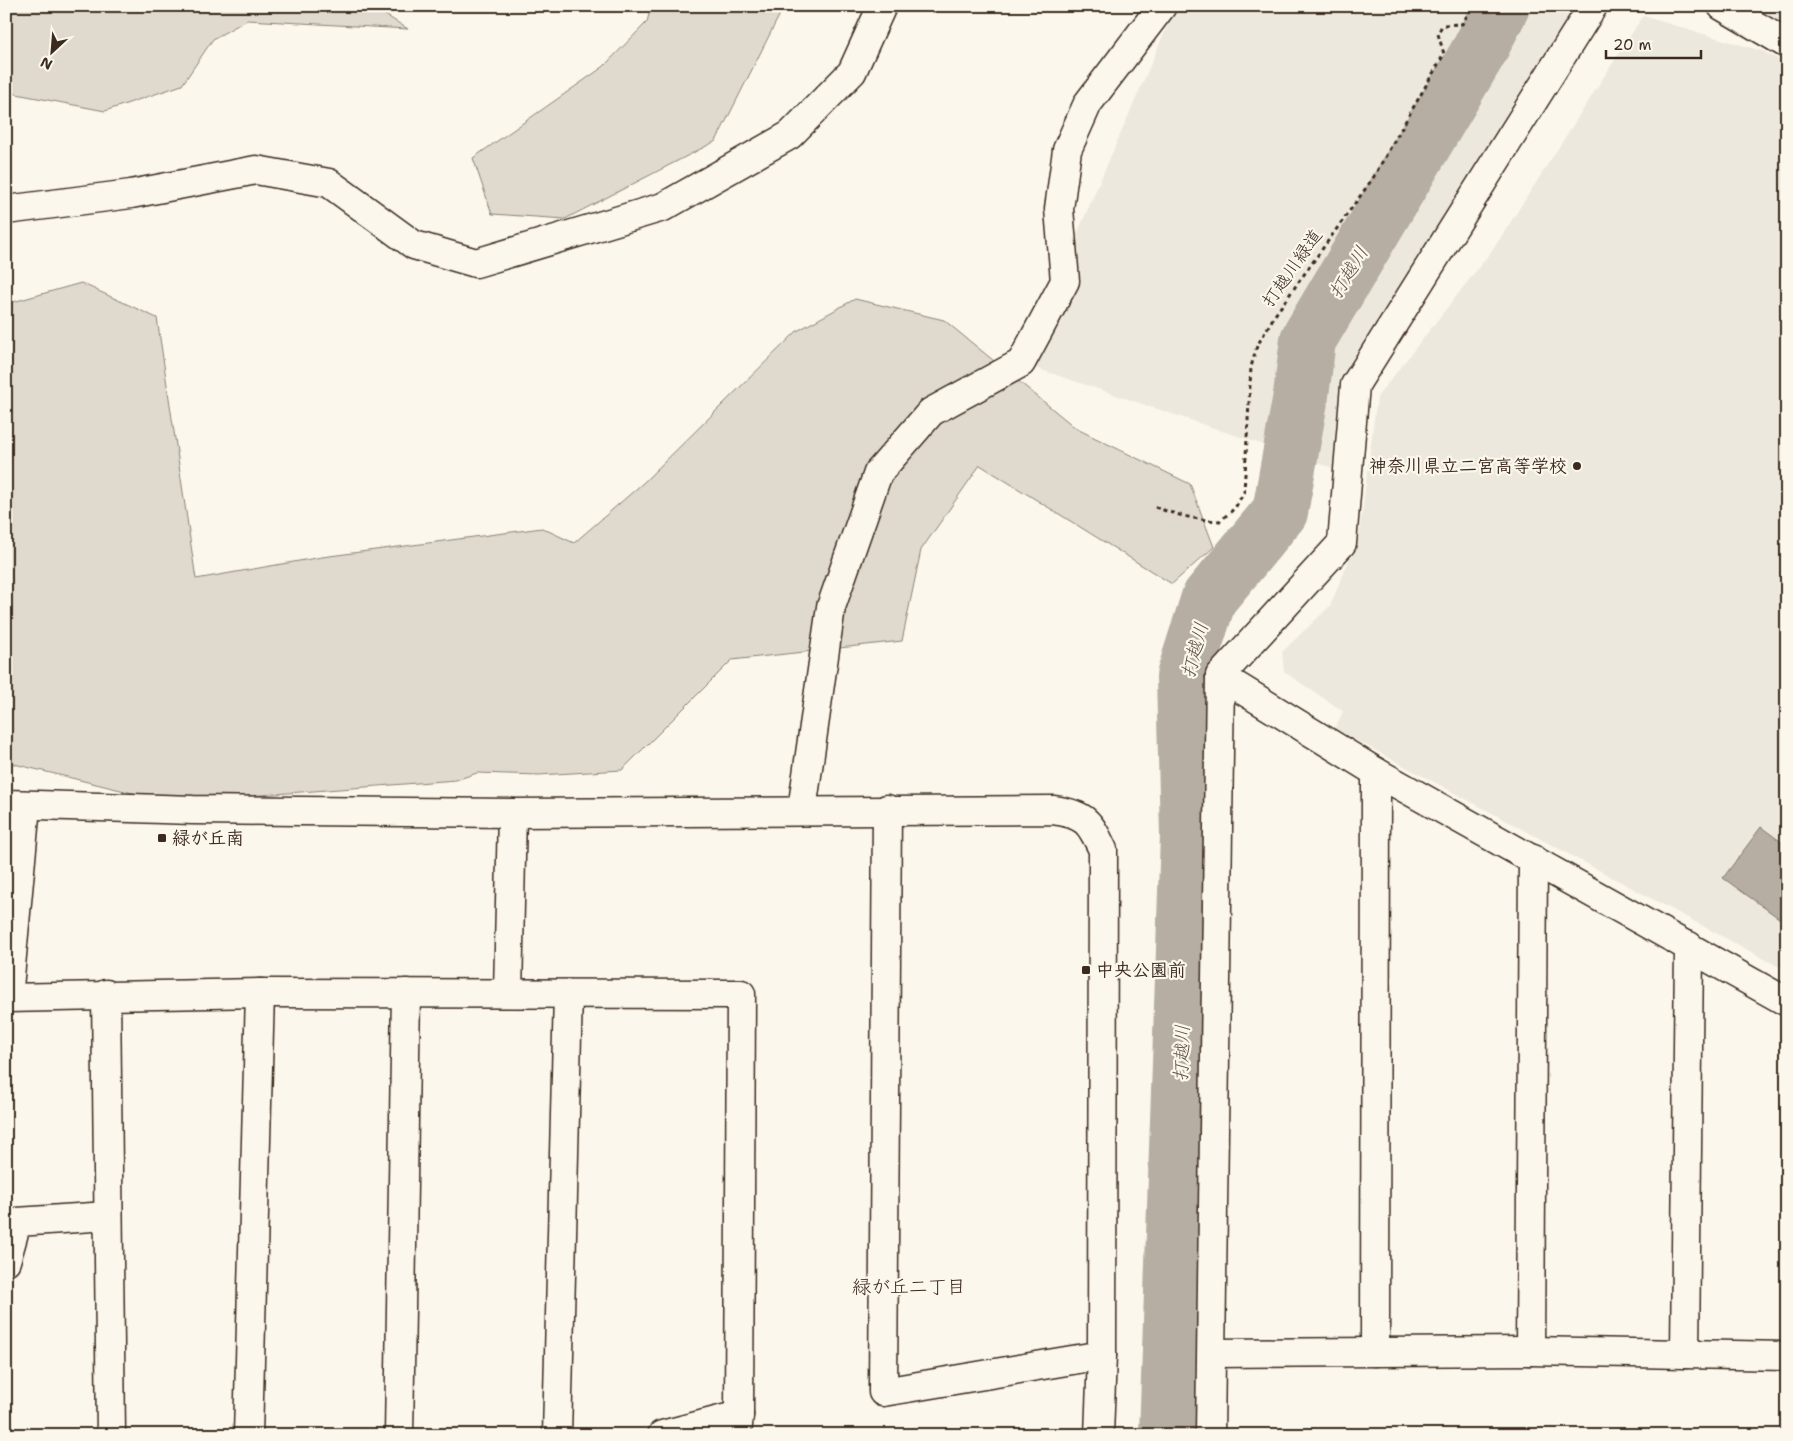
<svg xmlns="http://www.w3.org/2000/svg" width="1793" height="1441" font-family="'Shantell Sans','Klee One',sans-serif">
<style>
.built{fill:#ede8dd}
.green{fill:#dfd9ce;stroke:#8d8276}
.water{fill:#b6aea2;stroke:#85796d}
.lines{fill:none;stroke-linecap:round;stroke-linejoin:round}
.river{stroke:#b6aea2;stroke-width:56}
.minor-casing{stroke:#3b2a1e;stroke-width:31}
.path{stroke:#3b2a1e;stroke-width:3;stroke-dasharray:4 4;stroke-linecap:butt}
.minor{stroke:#fbf7ec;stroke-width:28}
.poi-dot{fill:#3b2a1e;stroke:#fbf7ec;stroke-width:2}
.labels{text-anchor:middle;stroke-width:4.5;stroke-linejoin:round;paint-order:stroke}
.street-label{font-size:18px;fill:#3b2a1e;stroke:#fbf7ec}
.poi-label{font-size:18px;font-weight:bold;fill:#3b2a1e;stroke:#fbf7ec;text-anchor:start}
.water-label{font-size:19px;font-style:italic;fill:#605246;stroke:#fbf7ec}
.neighbourhood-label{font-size:19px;fill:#3b2a1e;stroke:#fbf7ec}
</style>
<rect width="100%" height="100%" fill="#fbf7ec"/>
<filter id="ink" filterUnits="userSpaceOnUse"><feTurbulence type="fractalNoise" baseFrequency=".02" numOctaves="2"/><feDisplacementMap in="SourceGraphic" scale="10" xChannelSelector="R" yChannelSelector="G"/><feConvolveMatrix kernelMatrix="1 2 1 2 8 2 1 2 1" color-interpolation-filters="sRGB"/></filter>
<g filter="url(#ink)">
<!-- built -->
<g class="built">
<polygon points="1176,6 1593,6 1362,373 1347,473 1021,363"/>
<polygon points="1722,6 1787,6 1787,44"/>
<polygon points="1643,16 1762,51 1787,63 1787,971 1335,729 1343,711 1284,672 1282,652 1330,606 1359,536 1377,397 1494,248"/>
</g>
<!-- green -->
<g class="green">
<polygon points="6,6 371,6 408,29 247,20 213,39 182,85 105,111 6,92"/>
<polygon points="651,6 784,6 716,141 565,219 492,214 473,158 603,67 647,22"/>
<polygon points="81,283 157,318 196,579 322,557 542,528 574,543 643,483 797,331 855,299 944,320 1077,429 1190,484 1214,547 1172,584 980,465 921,550 902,641 732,660 622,770 539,775 477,773 456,780 236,797 149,797 6,762 6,304"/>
</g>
<!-- water -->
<polygon class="water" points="1761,827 1787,846 1787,924 1723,878"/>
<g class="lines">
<!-- river -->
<polyline class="river" points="1167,1435 1188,835 1184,677 1209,598 1280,512 1301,395 1308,340 1479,51 1502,6"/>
<!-- minor casing -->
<g class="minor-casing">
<g id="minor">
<polyline points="1722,6 1787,44"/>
<polyline points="6,210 131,194 256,170 329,183 414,245 476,263 663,207 790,135 852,72 882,6"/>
<polyline points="1220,676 1376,772 1787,1002"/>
<path d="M 6,804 L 193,810 L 512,813 L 1053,810 C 1085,814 1090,822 1103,850 L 1102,1355 L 1099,1435"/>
<polyline points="887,809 883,1392 1102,1355"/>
<polyline points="802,810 831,607 878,473 931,412 1021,363 1065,281 1059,209 1067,150 1088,103 1162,6"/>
<polyline points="508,993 512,813"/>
<polyline points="106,994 111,1435"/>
<polyline points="6,998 260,993 741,994 739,1415 737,1435"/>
<polyline points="8,998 26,806"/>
<polyline points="6,1261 17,1222 108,1216"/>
<polyline points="1530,1351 1533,859"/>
<polyline points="1375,1352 1376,772"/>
<polyline points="1212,1353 1530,1351 1787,1356"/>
<polyline points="1685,1354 1689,946"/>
<polyline points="248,1435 260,993"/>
<polyline points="399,1435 406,993"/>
<polyline points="557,1435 568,994"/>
<polyline points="662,1435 739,1415"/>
<polyline points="1210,1435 1220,676 1342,543 1355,385 1593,6"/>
</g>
</g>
<!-- path -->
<path class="path" d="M 1155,507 C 1176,515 1197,520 1220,521 L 1235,508 L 1244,492 L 1251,367 L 1257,346 L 1275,315 L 1373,178 L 1444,54 L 1438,34 L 1442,25 L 1462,24 L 1473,6"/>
<!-- minor -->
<use href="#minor" class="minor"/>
</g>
</g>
<!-- markers -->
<g class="poi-dot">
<circle cx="1577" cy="466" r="5"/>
<rect x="157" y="833" width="10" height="10" rx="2.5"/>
<rect x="1081" y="965" width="10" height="10" rx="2.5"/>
</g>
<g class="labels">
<!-- street labels -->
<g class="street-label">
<text transform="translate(1292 268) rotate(-55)" y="6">打越川緑道</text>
</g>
<!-- poi labels -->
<g class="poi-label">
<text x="1567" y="472" text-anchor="end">神奈川県立二宮高等学校</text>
<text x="172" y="844">緑が丘南</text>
<text x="1096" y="976">中央公園前</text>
</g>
<!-- water labels -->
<g class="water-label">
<text transform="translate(1348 272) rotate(-59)" y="7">打越川</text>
<text transform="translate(1194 650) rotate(-75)" y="7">打越川</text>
<text transform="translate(1181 1053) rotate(-88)" y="7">打越川</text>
</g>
<!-- neighbourhood labels -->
<g class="neighbourhood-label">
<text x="909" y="1293">緑が丘二丁目</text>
</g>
</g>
<!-- margin -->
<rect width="1793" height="1441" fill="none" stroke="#fbf7ec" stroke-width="25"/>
<rect x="12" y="12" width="1768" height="1416" fill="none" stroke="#3b2a1e" stroke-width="2" filter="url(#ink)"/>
<!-- north arrow -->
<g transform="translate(52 52) rotate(206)" stroke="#fbf7ec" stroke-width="4" paint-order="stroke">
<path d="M0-4L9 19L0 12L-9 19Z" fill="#3b2a1e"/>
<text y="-8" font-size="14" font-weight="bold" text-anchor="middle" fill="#3b2a1e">N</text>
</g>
<!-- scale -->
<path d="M1606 50v8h95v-8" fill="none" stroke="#3b2a1e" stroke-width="2.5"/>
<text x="1613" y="50" font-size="15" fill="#3b2a1e" stroke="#fbf7ec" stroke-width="4" paint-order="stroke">20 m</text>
</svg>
